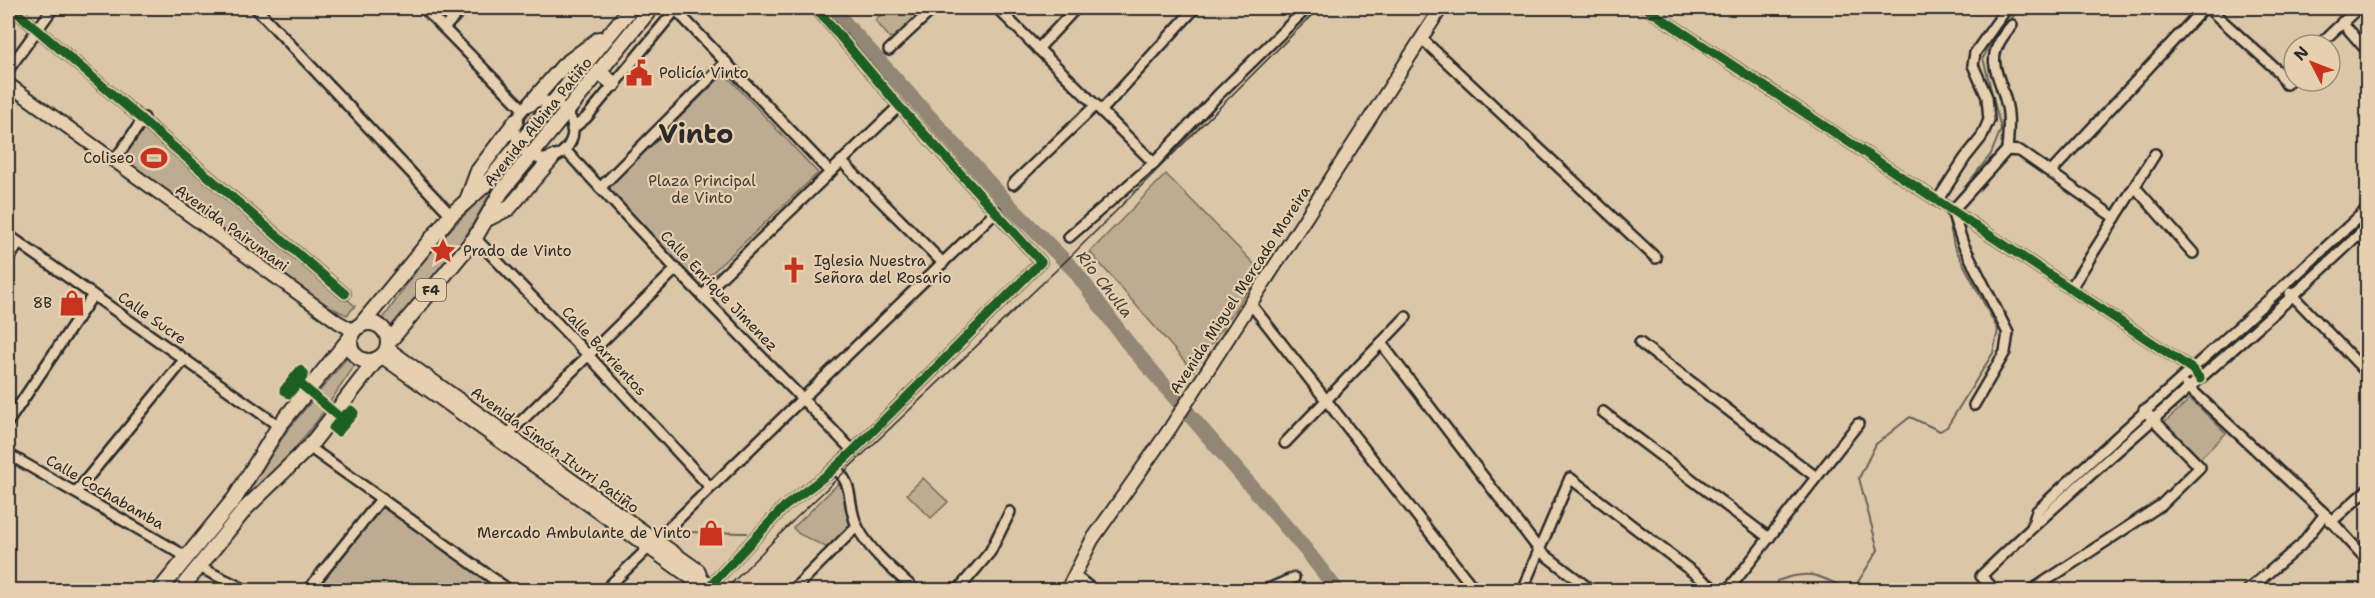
<svg xmlns="http://www.w3.org/2000/svg" width="2375" height="598" font-family="'Shantell Sans',sans-serif">
<style>
.green{fill:#bdac92;stroke:#746c5e;stroke-width:1.5}
.lines{fill:none;stroke-linecap:round;stroke-linejoin:round}
.stream{stroke:#696257;stroke-width:2}
.river{stroke:#928674;stroke-width:15}
.minor-casing{stroke:#2b2b2b;stroke-width:14}
.major-casing{stroke:#2b2b2b;stroke-width:16}
.highway-casing{stroke:#2b2b2b;stroke-width:18}
.minor{stroke:#e6d0af;stroke-width:9}
.major{stroke:#e6d0af;stroke-width:12}
.highway{stroke:#e6d0af;stroke-width:14}
.tram{stroke:#2b2b2b;stroke-width:1.5}
.cycleway-casing{stroke:#e6d0af;stroke-width:13}
.cycleway{stroke:#1b5e20;stroke-width:9}
.labels{text-anchor:middle;stroke-width:4.5;stroke-linejoin:round;paint-order:stroke}
.shield{fill:#e6d0af;stroke:#635c53;stroke-width:1.5}
.shield-label{font-size:14px;font-weight:bold;fill:#2b2b2b}
.poi-label{font-size:15px;fill:#2b2b2b;stroke:#e6d0af;text-anchor:start}
.street-label{font-size:15px;fill:#2b2b2b;stroke:#e6d0af}
.park-label{font-size:15px;fill:#413e3a;stroke:#e6d0af}
.water-label{font-size:16px;font-style:italic;fill:#45423d;stroke:#e6d0af}
.town-label{font-size:27px;font-weight:bold;fill:#2b2b2b;stroke:#e6d0af}
</style>
<rect width="100%" height="100%" fill="#dbc6a7"/>
<filter id="ink" filterUnits="userSpaceOnUse"><feTurbulence type="fractalNoise" baseFrequency=".0167" numOctaves="2"/><feDisplacementMap in="SourceGraphic" scale="12" xChannelSelector="R" yChannelSelector="G"/><feConvolveMatrix kernelMatrix="1 2 1 2 8 2 1 2 1" color-interpolation-filters="sRGB"/></filter>
<g filter="url(#ink)">
<!-- green -->
<g class="green">
<polygon points="888,8 924,8 895,37 890,38 875,20"/>
<polygon points="722,76 727,76 818,173 698,286 610,192 610,186"/>
<polygon points="145,127 355,306 347,315 324,304 121,158"/>
<polygon points="1166,174 1261,271 1193,371 1090,252"/>
<polygon points="496,183 464,239 392,327 383,319 418,268 452,228"/>
<polygon points="347,358 355,365 317,421 286,459 241,503 287,431"/>
<polygon points="2190,399 2226,433 2200,459 2164,423"/>
<polygon points="923,478 948,502 931,518 907,494"/>
<polygon points="842,480 850,525 828,548 799,534 793,528"/>
<polygon points="381,505 384,505 499,590 312,590"/>
</g>
<g class="lines">
<!-- stream -->
<g class="stream">
<polyline points="1950,206 1991,154 2001,129 1983,58 1995,36 2021,8"/>
<polyline points="681,532 747,533"/>
<path d="M 1775,590 L 1777,581 C 1810,569 1818,575 1848,590"/>
<polyline points="1853,590 1878,550 1859,478 1876,444 1910,417 1940,431 1947,427 1993,353 1998,330 1954,246 1947,211"/>
</g>
<!-- river -->
<polyline class="river" points="836,8 844,22 1012,208 1075,271 1127,342 1306,550 1337,590"/>
<!-- minor casing -->
<g class="minor-casing">
<g id="minor">
<polyline points="12,8 345,294"/>
<polyline points="256,8 451,215"/>
<polyline points="424,8 523,109"/>
<polyline points="674,8 830,172"/>
<polyline points="997,8 1154,163"/>
<polyline points="1646,8 2192,369 2200,379"/>
<polyline points="2208,8 2279,72 2286,84 2294,75"/>
<polyline points="2342,22 2368,52"/>
<polyline points="444,28 463,8"/>
<polyline points="1421,38 1656,258"/>
<polyline points="2319,45 2358,8"/>
<polyline points="1038,49 1076,8"/>
<polyline points="889,50 934,8"/>
<polyline points="8,70 53,8"/>
<circle cx="544" cy="130" r="29"/>
<polyline points="1102,110 1195,8"/>
<polyline points="572,129 586,118 677,8"/>
<polyline points="565,150 676,269 853,451"/>
<path d="M 2007,150 C 2008,137 2010,120 2007,107 C 2000,70 1980,61 2012,25"/>
<polyline points="114,161 144,118"/>
<polyline points="841,161 943,263"/>
<polyline points="2051,172 2204,8"/>
<polyline points="1013,184 1096,105"/>
<polyline points="2135,187 2193,253"/>
<polyline points="600,188 726,62"/>
<polyline points="1937,201 1965,158 1981,138 1989,120 1987,97 1973,65 1975,53 2007,8"/>
<polyline points="8,235 279,426"/>
<polyline points="2359,235 2368,244"/>
<polyline points="1069,237 1154,163 1218,95 1307,8"/>
<polyline points="475,238 588,355 710,487"/>
<polyline points="8,260 19,243"/>
<polyline points="2071,288 2155,154"/>
<polyline points="2290,293 2368,374"/>
<polyline points="702,296 899,106"/>
<polyline points="1250,303 1475,590"/>
<polyline points="1381,343 1540,551 1591,590"/>
<polyline points="1640,343 1816,477"/>
<polyline points="2186,385 2325,514 2368,561"/>
<polyline points="1974,405 2005,352 2008,333 1963,244 1952,211 2007,150 2020,151 2115,218"/>
<polyline points="1603,412 1769,538"/>
<polyline points="8,422 93,295"/>
<polyline points="503,439 676,269"/>
<polyline points="1285,443 1406,317"/>
<polyline points="309,447 509,590"/>
<polyline points="8,454 187,557"/>
<path d="M 835,468 C 856,486 846,506 858,528 C 871,553 895,571 915,590"/>
<polyline points="76,492 184,360"/>
<polyline points="2331,522 2368,489"/>
<path d="M 2032,527 L 2037,511 C 2146,408 2259,311 2368,208"/>
<polyline points="199,567 246,590"/>
<polyline points="1074,575 1093,590"/>
<polyline points="710,586 784,507 828,474 853,451 1041,262 899,106 816,8"/>
<polyline points="308,590 382,498"/>
<polyline points="605,590 996,211"/>
<polyline points="793,590 857,526"/>
<polyline points="958,590 990,552 1010,512"/>
<polyline points="1266,590 1294,578"/>
<polyline points="1522,590 1570,478 1716,590"/>
<polyline points="1728,590 1858,424"/>
<path d="M 1995,590 L 1981,576 C 2106,455 2242,347 2368,226"/>
<polyline points="2032,590 2161,505 2200,467 2144,410"/>
<polyline points="2248,590 2301,545 2325,514"/>
</g>
</g>
<!-- major casing -->
<g class="major-casing">
<g id="major">
<polyline points="8,84 338,322 354,331"/>
<polyline points="387,348 698,570 702,580"/>
<polyline points="381,356 691,578 702,580 717,590"/>
<polyline points="1067,590 1092,540 1169,430 1441,8"/>
</g>
</g>
<!-- highway casing -->
<g class="highway-casing">
<g id="highway">
<polyline points="599,72 614,84"/>
<polyline points="530,104 564,65 599,39"/>
<polyline points="468,198 478,171 516,121"/>
<polyline points="485,220 509,208 552,158"/>
<circle cx="369" cy="342" r="19"/>
<polyline points="360,326 451,215 489,181 631,8"/>
<polyline points="388,343 475,238 501,192 651,8"/>
<polyline points="160,590 235,498 279,426 351,337"/>
<polyline points="180,590 246,508 309,447 377,359"/>
</g>
</g>
<!-- minor -->
<use href="#minor" class="minor"/>
<!-- major -->
<use href="#major" class="major"/>
<!-- highway -->
<use href="#highway" class="highway"/>
<!-- tram -->
<polyline class="tram" points="725,590 794,520 1071,256 1319,8"/>
<!-- cycleway casing -->
<g class="cycleway-casing">
<g id="cycleway">
<polyline points="12,8 345,294"/>
<polyline points="1646,8 2192,369 2200,379"/>
<polyline points="303,377 289,394 284,390 300,370 304,373 297,381 343,420 351,410 354,413 338,432 333,428 345,414"/>
<polyline points="710,586 784,507 828,474 853,451 1041,262 899,106 816,8"/>
</g>
</g>
<!-- cycleway -->
<use href="#cycleway" class="cycleway"/>
</g>
</g>
<!-- icons -->
<defs>
<g id="civic-bare" transform="scale(2.07)"><path d="M-.6-6.5H3V-4.5H.6V-3L4-1V1h2V6H-6V1h2V-1L-.6-3ZM-1.2 2.5V6h2.4V2.5Z" fill="#c8321e" stroke="#e6d0af" stroke-width="2.5" paint-order="stroke"/></g>
<g id="stadium-bare" transform="scale(2.07)"><path d="M0-5a6.5 5 0 1 0 0 10a6.5 5 0 1 0 0-10ZM-3.5-1.8h7v3.6h-7Z" fill="#c8321e" stroke="#e6d0af" stroke-width="2.5" paint-order="stroke"/></g>
<g id="sight-bare" transform="scale(2.07)"><path d="M0-6L1.8-2.2L6-1.7L2.9 1.2L3.7 5.4L0 3.3L-3.7 5.4L-2.9 1.2L-6-1.7L-1.8-2.2Z" fill="#c8321e" stroke="#e6d0af" stroke-width="2.5" paint-order="stroke"/></g>
<g id="church-bare" transform="scale(2.07)"><path d="M-1.2-6h2.4v3.5h3.3v2.4h-3.3V6h-2.4V-.1h-3.3v-2.4h3.3Z" fill="#c8321e" stroke="#e6d0af" stroke-width="2.5" paint-order="stroke"/></g>
<g id="shop-bare" transform="scale(2.07)"><path d="M-5-2.5h2.3a2.7 3.5 0 0 1 5.4 0H5L5.5 6h-11ZM-1.5-2.5h3a1.5 2.3 0 0 0-3 0Z" fill="#c8321e" stroke="#e6d0af" stroke-width="2.5" paint-order="stroke"/></g>
</defs>
<g fill-rule="evenodd">
<use href="#civic-bare" x="639" y="73"/>
<use href="#stadium-bare" x="154" y="158"/>
<use href="#sight-bare" x="443" y="251"/>
<use href="#church-bare" x="794" y="270"/>
<use href="#shop-bare" x="72" y="303"/>
<use href="#shop-bare" x="711" y="533"/>
</g>
<g class="labels">
<!-- shield labels -->
<rect class="shield" x="416" y="279" width="30" height="22" rx="4.5"/>
<g class="shield-label">
<text x="431" y="295">F4</text>
</g>
<!-- poi labels -->
<g class="poi-label">
<text x="659" y="78">Policía Vinto</text>
<text x="134" y="163" text-anchor="end">Coliseo</text>
<text x="463" y="256">Prado de Vinto</text>
<text x="814" y="266">Iglesia Nuestra<tspan x="814" dy="17">Señora del Rosario</tspan></text>
<text x="52" y="308" text-anchor="end">8B</text>
<text x="691" y="538" text-anchor="end">Mercado Ambulante de Vinto</text>
</g>
<!-- street labels -->
<g class="street-label">
<text transform="translate(538 122) rotate(-51)" y="5">Avenida Albina Patiño</text>
<text transform="translate(232 228) rotate(36)" y="5">Avenida Pairumani</text>
<text transform="translate(1240 290) rotate(-57)" y="5">Avenida Miguel Mercado Moreira</text>
<text transform="translate(719 291) rotate(46)" y="5">Calle Enrique Jimenez</text>
<text transform="translate(152 318) rotate(35)" y="5">Calle Sucre</text>
<text transform="translate(604 351) rotate(47)" y="5">Calle Barrientos</text>
<text transform="translate(555 450) rotate(36)" y="5">Avenida Simón Iturri Patiño</text>
<text transform="translate(105 492) rotate(30)" y="5">Calle Cochabamba</text>
</g>
<!-- park labels -->
<g class="park-label">
<text x="702" y="186">Plaza Principal<tspan x="702" dy="17">de Vinto</tspan></text>
</g>
<!-- water labels -->
<g class="water-label">
<text transform="translate(1105 284) rotate(52)" y="6">Río Chulla</text>
</g>
<!-- town labels -->
<g class="town-label">
<text x="696" y="143">Vinto</text>
</g>
</g>
<!-- margin -->
<rect width="2375" height="598" fill="none" stroke="#e6d0af" stroke-width="30"/>
<rect x="15" y="15" width="2345" height="568" fill="none" stroke="#2b2b2b" stroke-width="2" filter="url(#ink)"/>
<!-- north arrow -->
<g transform="translate(2312 63) rotate(312)"><circle r="28" fill="#e6d0af" stroke="#9b8e7a" stroke-width="1.5"/>
<path d="M0-4.5L10 22L0 15L-10 22Z" fill="#c8321e"/>
<text y="-9" font-size="16" font-weight="bold" text-anchor="middle" fill="#2b2b2b">N</text>
</g>
</svg>
